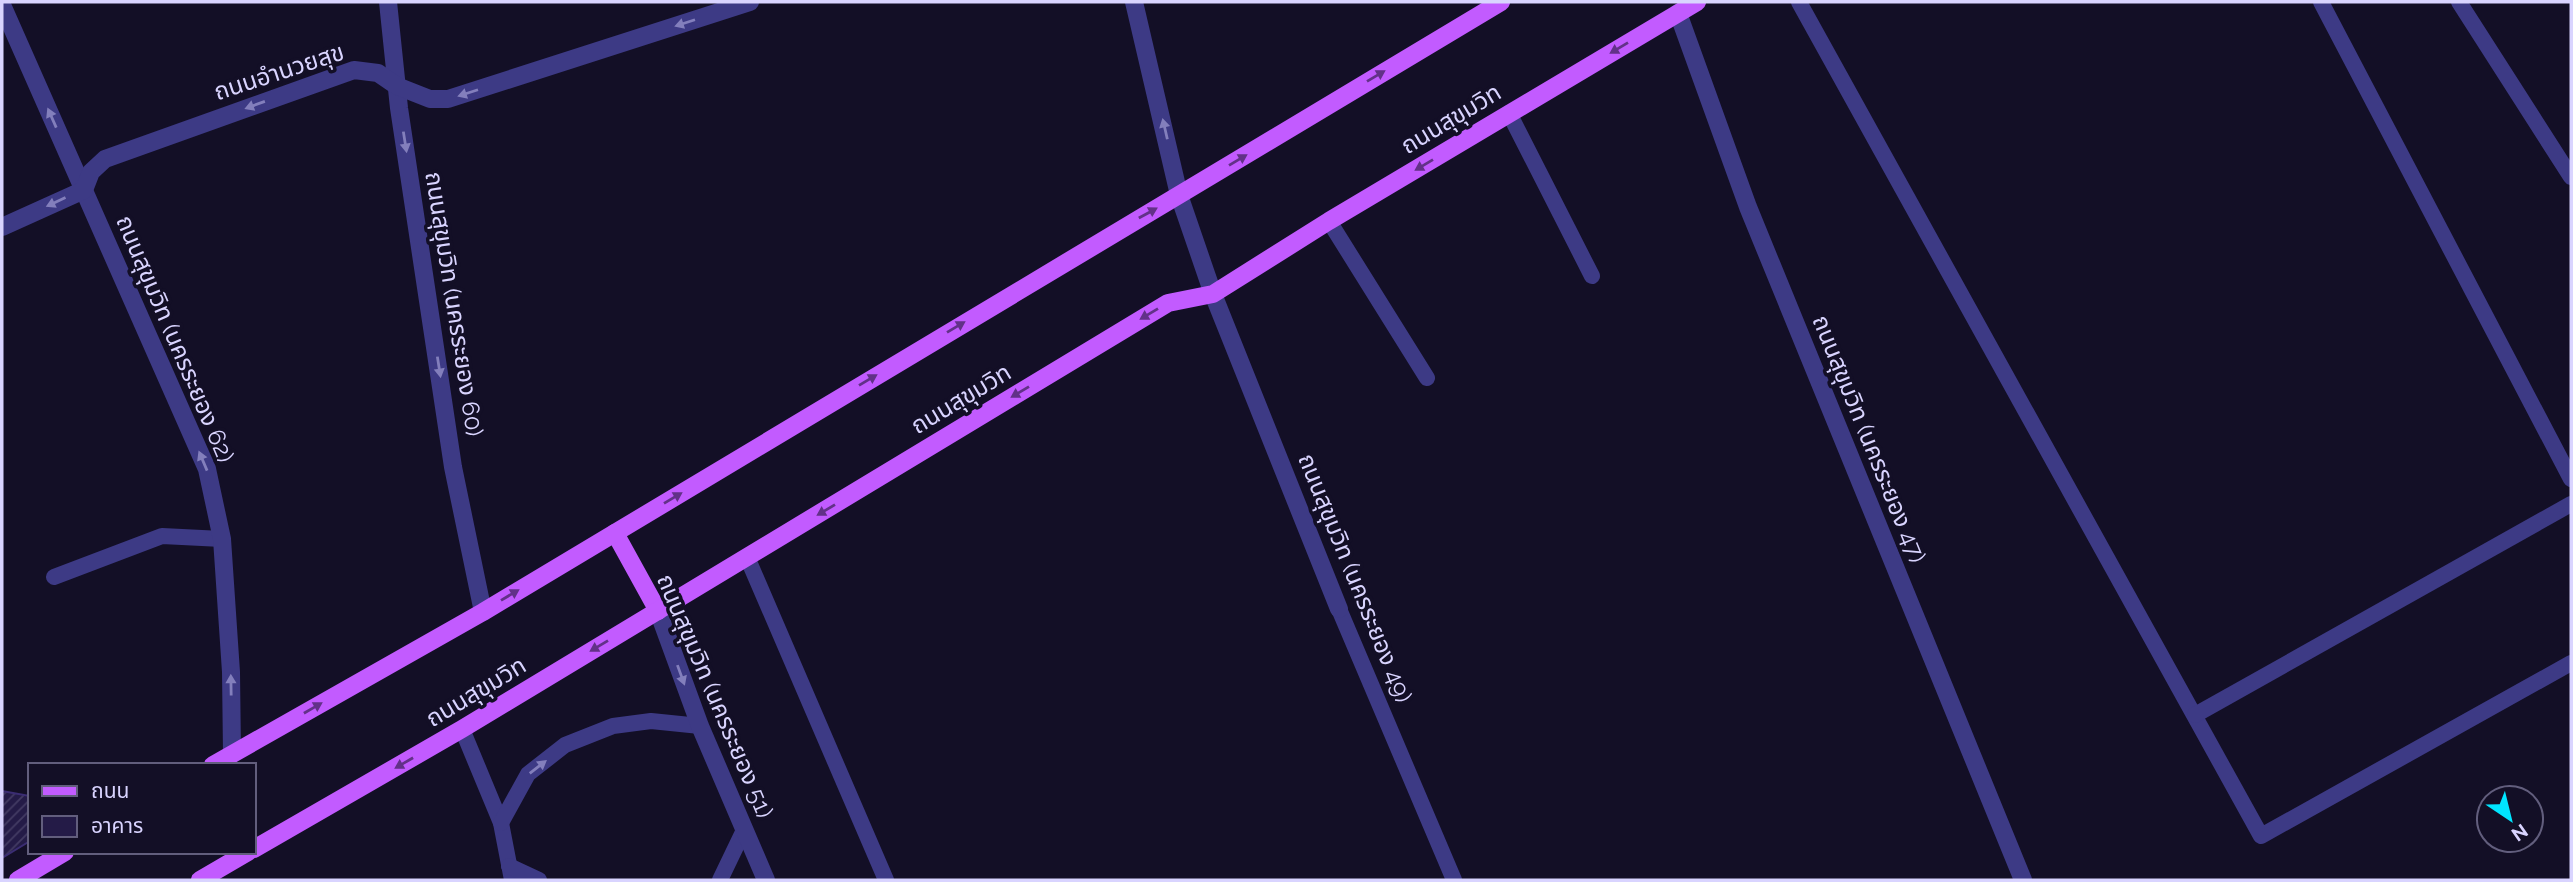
<svg xmlns="http://www.w3.org/2000/svg" width="2573" height="882" font-family="Raleway,'Noto Sans Thai',sans-serif">
<style>
.building{fill:url(#building-hatch);stroke:#3b2d73;stroke-width:2}
.lines{fill:none;stroke-linecap:round;stroke-linejoin:round}
.service{stroke:#3d3a85;stroke-width:16}
.minor{stroke:#3d3a85;stroke-width:18}
.primary{stroke:#c25bff;stroke-width:18}
.oneway{fill:#837fbc}
.oneway2{fill:#623188}
.labels{text-anchor:middle;stroke-width:7;stroke-linejoin:round;paint-order:stroke}
.street-label{font-size:24px;fill:#d9d4ff;stroke:#130f26}
</style>
<defs>
<pattern id="building-hatch" width="6" height="6" patternUnits="userSpaceOnUse" patternTransform="scale(1.75)"><rect width="6" height="6" fill="#241b47"/><path d="M-1 1l2-2M0 6l6-6M5 7l2-2" fill="none" stroke="#433b63"/></pattern>
</defs>
<rect width="100%" height="100%" fill="#130f26"/>
<!-- building -->
<polygon class="building" points="2,791 30,796 30,841 2,858"/>
<g class="lines">
<!-- service -->
<g class="service">
<polyline points="1799,2 2261,836 2571,663"/>
<polyline points="2321,2 2571,479"/>
<polyline points="2459,2 2571,177"/>
<polyline points="1509,113 1592,276"/>
<polyline points="1329,221 1427,378"/>
<polyline points="747,557 886,880"/>
<polyline points="54,577 162,536 222,539"/>
<polyline points="1339,609 1454,880"/>
<polyline points="2195,715 2571,504"/>
<polyline points="462,729 501,823 512,880"/>
<polyline points="501,823 528,774 565,745 613,726 651,721 700,726"/>
<polyline points="509,866 539,880"/>
<polyline points="720,880 744,830"/>
</g>
<!-- minor -->
<g class="minor">
<polyline points="388,2 399,108 453,467 483,612"/>
<polyline points="1134,2 1179,195 1213,294 1339,609"/>
<polyline points="2,5 207,469 222,539 231,672 232,754"/>
<polyline points="1678,13 1748,207 2023,880"/>
<polyline points="2,227 84,190 91,172 105,159 354,70 378,73 397,86 430,99 448,99 750,2"/>
<polyline points="658,611 700,726 766,880"/>
</g>
<!-- primary -->
<g class="primary">
<polyline points="615,533 658,611"/>
<polyline points="213,765 483,612 1501,2"/>
<polyline points="254,849 462,729 1168,303 1213,294 1329,221 1697,2"/>
<polyline points="18,880 65,852"/>
<polyline points="200,880 248,852"/>
</g>
</g>
<!-- one-way arrows -->
<defs><path id="oneway-solid" d="M-6-.8H1V-3.2L6.5 0L1 3.2V.8H-6Z" transform="scale(1.75)"/></defs>
<g class="oneway">
<use href="#oneway-solid" transform="translate(685 23) rotate(162)"/>
<use href="#oneway-solid" transform="translate(468 93) rotate(162)"/>
<use href="#oneway-solid" transform="translate(255 105) rotate(160)"/>
<use href="#oneway-solid" transform="translate(52 118) rotate(-114)"/>
<use href="#oneway-solid" transform="translate(1165 129) rotate(-103)"/>
<use href="#oneway-solid" transform="translate(405 142) rotate(81)"/>
<use href="#oneway-solid" transform="translate(56 202) rotate(155)"/>
<use href="#oneway-solid" transform="translate(439 367) rotate(81)"/>
<use href="#oneway-solid" transform="translate(203 461) rotate(-113)"/>
<use href="#oneway-solid" transform="translate(681 675) rotate(70)"/>
<use href="#oneway-solid" transform="translate(231 685) rotate(-91)"/>
<use href="#oneway-solid" transform="translate(538 767) rotate(-38)"/>
</g>
<g class="oneway2">
<use href="#oneway-solid" transform="translate(1619 48) rotate(149)"/>
<use href="#oneway-solid" transform="translate(1376 76) rotate(-31)"/>
<use href="#oneway-solid" transform="translate(1238 160) rotate(-31)"/>
<use href="#oneway-solid" transform="translate(1424 165) rotate(149)"/>
<use href="#oneway-solid" transform="translate(1148 213) rotate(-29)"/>
<use href="#oneway-solid" transform="translate(1149 314) rotate(149)"/>
<use href="#oneway-solid" transform="translate(956 327) rotate(-31)"/>
<use href="#oneway-solid" transform="translate(868 380) rotate(-31)"/>
<use href="#oneway-solid" transform="translate(1020 392) rotate(149)"/>
<use href="#oneway-solid" transform="translate(673 498) rotate(-31)"/>
<use href="#oneway-solid" transform="translate(826 510) rotate(149)"/>
<use href="#oneway-solid" transform="translate(510 595) rotate(-31)"/>
<use href="#oneway-solid" transform="translate(599 646) rotate(149)"/>
<use href="#oneway-solid" transform="translate(313 708) rotate(-30)"/>
<use href="#oneway-solid" transform="translate(404 763) rotate(150)"/>
</g>
<g class="labels">
<!-- street labels -->
<g class="street-label">
<text transform="translate(279 72) rotate(-18)" y="8">ถนนอำนวยสุข</text>
<text transform="translate(1451 119) rotate(-31)" y="8">ถนนสุขุมวิท</text>
<text transform="translate(454 304) rotate(81)" y="8">ถนนสุขุมวิท (นครระยอง 60)</text>
<text transform="translate(175 339) rotate(67)" y="8">ถนนสุขุมวิท (นครระยอง 62)</text>
<text transform="translate(961 399) rotate(-31)" y="8">ถนนสุขุมวิท</text>
<text transform="translate(1869 439) rotate(68)" y="8">ถนนสุขุมวิท (นครระยอง 47)</text>
<text transform="translate(1355 578) rotate(68)" y="8">ถนนสุขุมวิท (นครระยอง 49)</text>
<text transform="translate(476 692) rotate(-31)" y="8">ถนนสุขุมวิท</text>
<text transform="translate(715 696) rotate(67)" y="8">ถนนสุขุมวิท (นครระยอง 51)</text>
</g>
</g>
<!-- border -->
<rect width="2573" height="882" fill="none" stroke="#d9d4ff" stroke-width="7"/>
<!-- legend -->
<rect x="28" y="763" width="228" height="91" fill="#130f26" stroke="#625e7d" stroke-width="2"/>
<rect x="42" y="786" width="35" height="10" fill="#c25bff" stroke="#625e7d" stroke-width="2"/>
<text x="91" y="798" font-size="21" fill="#d9d4ff">ถนน</text>
<rect x="42" y="816" width="35" height="21" fill="#241b47" stroke="#625e7d" stroke-width="2"/>
<text x="91" y="833" font-size="21" fill="#d9d4ff">อาคาร</text>
<!-- north arrow -->
<g transform="translate(2510 819) rotate(145)"><circle r="33" fill="#130f26" stroke="#625e7d" stroke-width="2"/>
<path d="M0-5L12 26L0 18L-12 26Z" fill="#00e5ff"/>
<text y="-10" font-size="19" font-weight="bold" text-anchor="middle" fill="#d9d4ff">N</text>
</g>
</svg>
